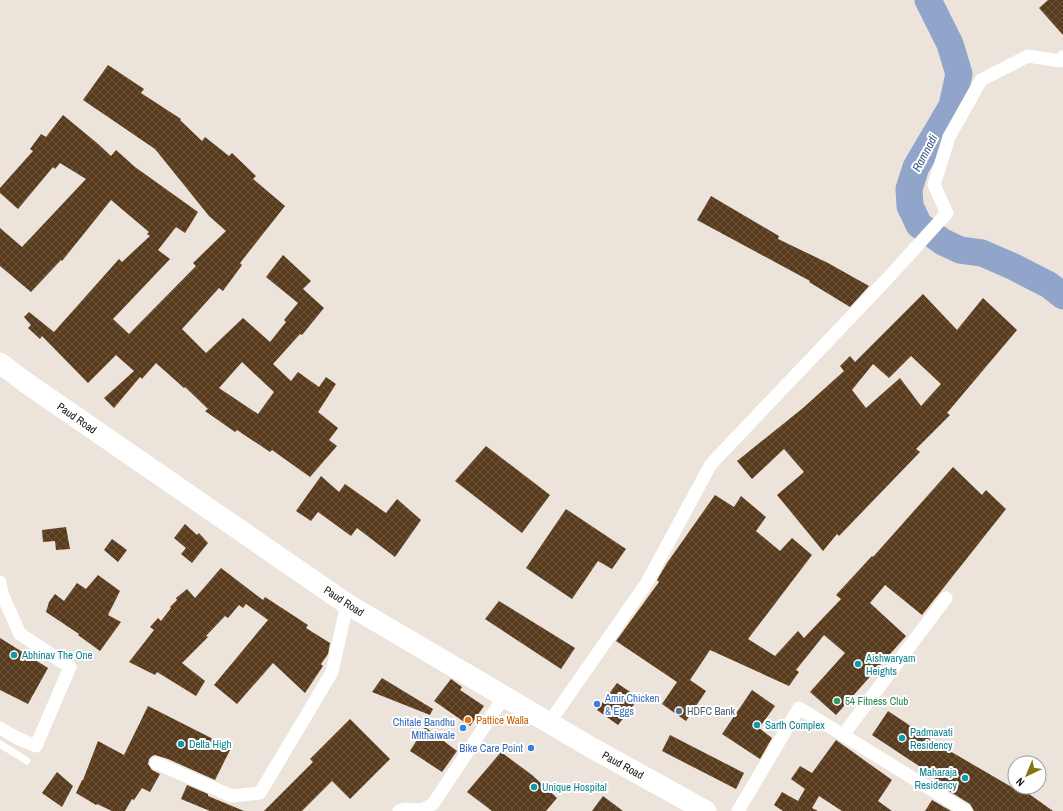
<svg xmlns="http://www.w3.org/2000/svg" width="1063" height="811" font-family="'Archivo Narrow',sans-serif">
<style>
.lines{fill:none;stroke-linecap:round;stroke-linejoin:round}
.river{stroke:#91a4ca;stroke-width:27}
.building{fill:url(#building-cross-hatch);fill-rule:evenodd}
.lane{stroke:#fff;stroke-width:7}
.street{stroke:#fff;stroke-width:13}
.primary{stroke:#fff;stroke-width:21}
.culture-dot{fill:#0f9aa8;stroke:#fff;stroke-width:1.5}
.leisure-dot{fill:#2e9e5b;stroke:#fff;stroke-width:1.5}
.shop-dot{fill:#3f7fe0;stroke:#fff;stroke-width:1.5}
.service-dot{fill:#5c6f8a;stroke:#fff;stroke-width:1.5}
.food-dot{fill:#e8710a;stroke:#fff;stroke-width:1.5}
.labels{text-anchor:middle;stroke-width:4;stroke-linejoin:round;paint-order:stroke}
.street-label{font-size:11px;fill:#15120f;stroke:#fff}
.culture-label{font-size:11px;fill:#0d838f;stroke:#fff;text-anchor:start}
.shop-label{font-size:11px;fill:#366cbe;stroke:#fff;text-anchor:end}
.leisure-label{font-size:11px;fill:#27864d;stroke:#fff;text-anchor:start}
.service-label{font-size:11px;fill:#4e5e75;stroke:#fff;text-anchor:start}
.food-label{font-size:11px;fill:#c56008;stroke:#fff;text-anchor:start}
.water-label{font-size:12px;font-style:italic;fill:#3d5589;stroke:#fff}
</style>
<defs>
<pattern id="building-cross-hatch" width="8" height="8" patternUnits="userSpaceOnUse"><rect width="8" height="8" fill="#593b1e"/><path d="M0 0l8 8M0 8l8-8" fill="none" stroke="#6c543d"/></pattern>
</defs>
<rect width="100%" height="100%" fill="#ece3db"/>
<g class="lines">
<!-- river -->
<polyline class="river" points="928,0 950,44 959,74 952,106 916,167 909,189 910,206 919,225 943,242 960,250 982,253 1014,267 1049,285 1063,296"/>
</g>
<!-- building -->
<g class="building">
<polygon points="1048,0 1063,0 1063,35 1039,8"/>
<path d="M 108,65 L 144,89 L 141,93 L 181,119 L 180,120 L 202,141 L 205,137 L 229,156 L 232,153 L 256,176 L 253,179 L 285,206 L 240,263 L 242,265 L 223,291 L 219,288 L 182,329 L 206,353 L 243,318 L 270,342 L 286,322 L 284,320 L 298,303 L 266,277 L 283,255 L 311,281 L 303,289 L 324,308 L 302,335 L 300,334 L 273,364 L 291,381 L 298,372 L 319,387 L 326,377 L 336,384 L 318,412 L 338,428 L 329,440 L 337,446 L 310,477 L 272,450 L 270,452 L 237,430 L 235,432 L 205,411 L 208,409 L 185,387 L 184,388 L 156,363 L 142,379 L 140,377 L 114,408 L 104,398 L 134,371 L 116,355 L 88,383 L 42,336 L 40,339 L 28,328 L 31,325 L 24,317 L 29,312 L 54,332 L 119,259 L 122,262 L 150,236 L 147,234 L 149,232 L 111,200 L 62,261 L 61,260 L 31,292 L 0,266 L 0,228 L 22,247 L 86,179 L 60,163 L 55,169 L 53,167 L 18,209 L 0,193 L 0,188 L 33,151 L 30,149 L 41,134 L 46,137 L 63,115 L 97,143 L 111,156 L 116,150 L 135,167 L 198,212 L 185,233 L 176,227 L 158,250 L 170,259 L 113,319 L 129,334 L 196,266 L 193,263 L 226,231 L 209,216 L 155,149 L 83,100 ZM 242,362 L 274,392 L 258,414 L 219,388 Z"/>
<polygon points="711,196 779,236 778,239 828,263 869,286 850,307 809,282 810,281 697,220"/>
<path d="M 923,294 L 957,330 L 983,298 L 1017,330 L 947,413 L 950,415 L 916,449 L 920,452 L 839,536 L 837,534 L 823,551 L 777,495 L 804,472 L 784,449 L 752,479 L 737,461 L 803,408 L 844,371 L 840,366 L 850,356 L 855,362 ZM 911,356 L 941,384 L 921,406 L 900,378 L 866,408 L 852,390 L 873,364 L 889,378 Z"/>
<polygon points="486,446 550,495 522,533 455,481"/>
<polygon points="953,467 982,495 986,490 1006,509 922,615 885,585 870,603 906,636 836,715 810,692 845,653 824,635 796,670 799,672 789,686 710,650 690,680 706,691 686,721 662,704 677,682 616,641 659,582 657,580 667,563 715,495 734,507 741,496 766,517 756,531 780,551 792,538 812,555 748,639 775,656 798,631 804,638 841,599 836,595 872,556 873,557"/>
<polygon points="321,476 339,492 345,484 386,513 397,499 421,520 395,557 357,528 351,536 318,512 311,521 296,511"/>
<polygon points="566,509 626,549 612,569 598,561 572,599 526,568"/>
<polygon points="185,524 197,535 199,533 208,543 192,563 181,554 186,548 174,538"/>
<polygon points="66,527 70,549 56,550 55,541 43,542 42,530"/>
<polygon points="112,539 127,550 118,562 104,550"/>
<polygon points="221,568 263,600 265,597 308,625 306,628 330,643 328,654 321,664 323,666 305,693 273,663 237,704 214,685 268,620 246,604 243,608 239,605 228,618 225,616 206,636 208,637 182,663 205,681 196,696 157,672 155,675 129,662 154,630 150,627 158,618 161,621 171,608 170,607 177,600 176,598 187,589 195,598"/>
<polygon points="98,575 120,591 108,615 121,622 100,651 78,635 79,634 46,612 49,602 55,594 64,601 77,583 86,589"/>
<polygon points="499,601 575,648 561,669 485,619"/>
<polygon points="0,638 48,668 28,704 0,690"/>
<polygon points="382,678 433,709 430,715 372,692"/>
<polygon points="451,679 462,687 460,690 484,706 470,726 434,701"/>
<polygon points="617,683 639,698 618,725 597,710"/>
<polygon points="752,690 775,706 759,728 772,738 760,759 722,734"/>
<polygon points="148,706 231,748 215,780 168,759 155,755 152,756 149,759 148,764 152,770 160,774 150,792 142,788 134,800 132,799 125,811 112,811 97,804 96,805 76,793 82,780 83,780 98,741 124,755"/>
<polygon points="888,711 942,747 943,747 1020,792 1022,789 1053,811 974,811 970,804 941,786 943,783 927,774 928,772 872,735"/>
<polygon points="350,719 390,759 350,799 332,781 302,811 264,811 313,762 310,759"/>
<polygon points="425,727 457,751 442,772 410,751"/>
<polygon points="670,735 744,773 736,789 662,751"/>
<polygon points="836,740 892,780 878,801 892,811 842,811 819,796 812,808 818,811 783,811 774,805 782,792 798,801 805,789 791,779 800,766 812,773"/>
<polygon points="501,752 532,775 557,798 546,811 492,811 467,792"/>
<polygon points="57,772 73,786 62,807 42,793"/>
<polygon points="187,785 208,794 208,796 244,811 210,811 181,799"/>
<polygon points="603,796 623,811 592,811"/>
<polygon points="932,800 951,811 925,811"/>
</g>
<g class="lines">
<!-- lane -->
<polyline class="lane" points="0,744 27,761"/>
<!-- street -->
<g class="street">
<polyline points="0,582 2,594 20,634 70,667 36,746 17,738 0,728"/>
<polyline points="549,723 646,584 711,464 887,279 947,213 934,185 949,137 981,80 1028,56 1060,61 1063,57"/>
<polyline points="843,735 966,811"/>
<polyline points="156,763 232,796 260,793 332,672 347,604"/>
<polyline points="399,811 405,809 422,810 433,804 504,697"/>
<polyline points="738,811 799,708 843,735 946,598"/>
</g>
<!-- primary -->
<polyline class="primary" points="0,363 25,382 347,604 592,748 706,811"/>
</g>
<!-- markers -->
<g class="culture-dot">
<circle cx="14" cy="655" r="4"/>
<circle cx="858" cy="664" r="4"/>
<circle cx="757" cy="725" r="4"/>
<circle cx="902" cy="738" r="4"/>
<circle cx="181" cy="744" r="4"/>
<circle cx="965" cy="778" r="4"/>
<circle cx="534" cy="787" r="4"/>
</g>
<circle class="leisure-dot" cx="837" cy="701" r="4"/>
<g class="shop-dot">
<circle cx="597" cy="704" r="4"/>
<circle cx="463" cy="728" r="4"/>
<circle cx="531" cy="748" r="4"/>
</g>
<circle class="service-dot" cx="679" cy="711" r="4"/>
<circle class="food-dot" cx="468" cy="720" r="4"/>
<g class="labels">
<!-- street labels -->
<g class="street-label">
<text transform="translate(77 418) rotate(35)" y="4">Paud Road</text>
<text transform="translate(344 601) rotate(33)" y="4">Paud Road</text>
<text transform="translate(623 765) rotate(29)" y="4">Paud Road</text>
</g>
<!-- culture labels -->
<g class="culture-label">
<text x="22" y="659">Abhinav The One</text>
<text x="866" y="662">Aishwaryam<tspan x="866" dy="13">Heights</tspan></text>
<text x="765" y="729">Sarth Complex</text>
<text x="910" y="736">Padmavati<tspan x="910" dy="13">Residency</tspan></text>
<text x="189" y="748">Delta High</text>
<text x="957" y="776" text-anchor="end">Maharaja<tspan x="957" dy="13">Residency</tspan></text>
<text x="542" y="791">Unique Hospital</text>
</g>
<!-- shop labels -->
<g class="shop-label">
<text x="605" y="702" text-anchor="start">Amir Chicken<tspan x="605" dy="13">&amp; Eggs</tspan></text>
<text x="455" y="726">Chitale Bandhu<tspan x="455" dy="13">MIthaiwale</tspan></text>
<text x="523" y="752">Bike Care Point</text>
</g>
<!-- leisure labels -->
<g class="leisure-label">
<text x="845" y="705">54 Fitness Club</text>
</g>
<!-- service labels -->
<g class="service-label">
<text x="687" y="715">HDFC Bank</text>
</g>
<!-- food labels -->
<g class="food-label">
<text x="476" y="724">Pattice Walla</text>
</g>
<!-- water labels -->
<g class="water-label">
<text transform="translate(925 153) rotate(-62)" y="4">Ramnadi</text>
</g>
</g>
<!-- north arrow -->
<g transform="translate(1027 775) rotate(224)"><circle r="19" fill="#ffffff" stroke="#a1a09f"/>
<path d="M0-3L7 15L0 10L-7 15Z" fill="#827518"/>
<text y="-6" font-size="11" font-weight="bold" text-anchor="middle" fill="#15120f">N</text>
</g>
</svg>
